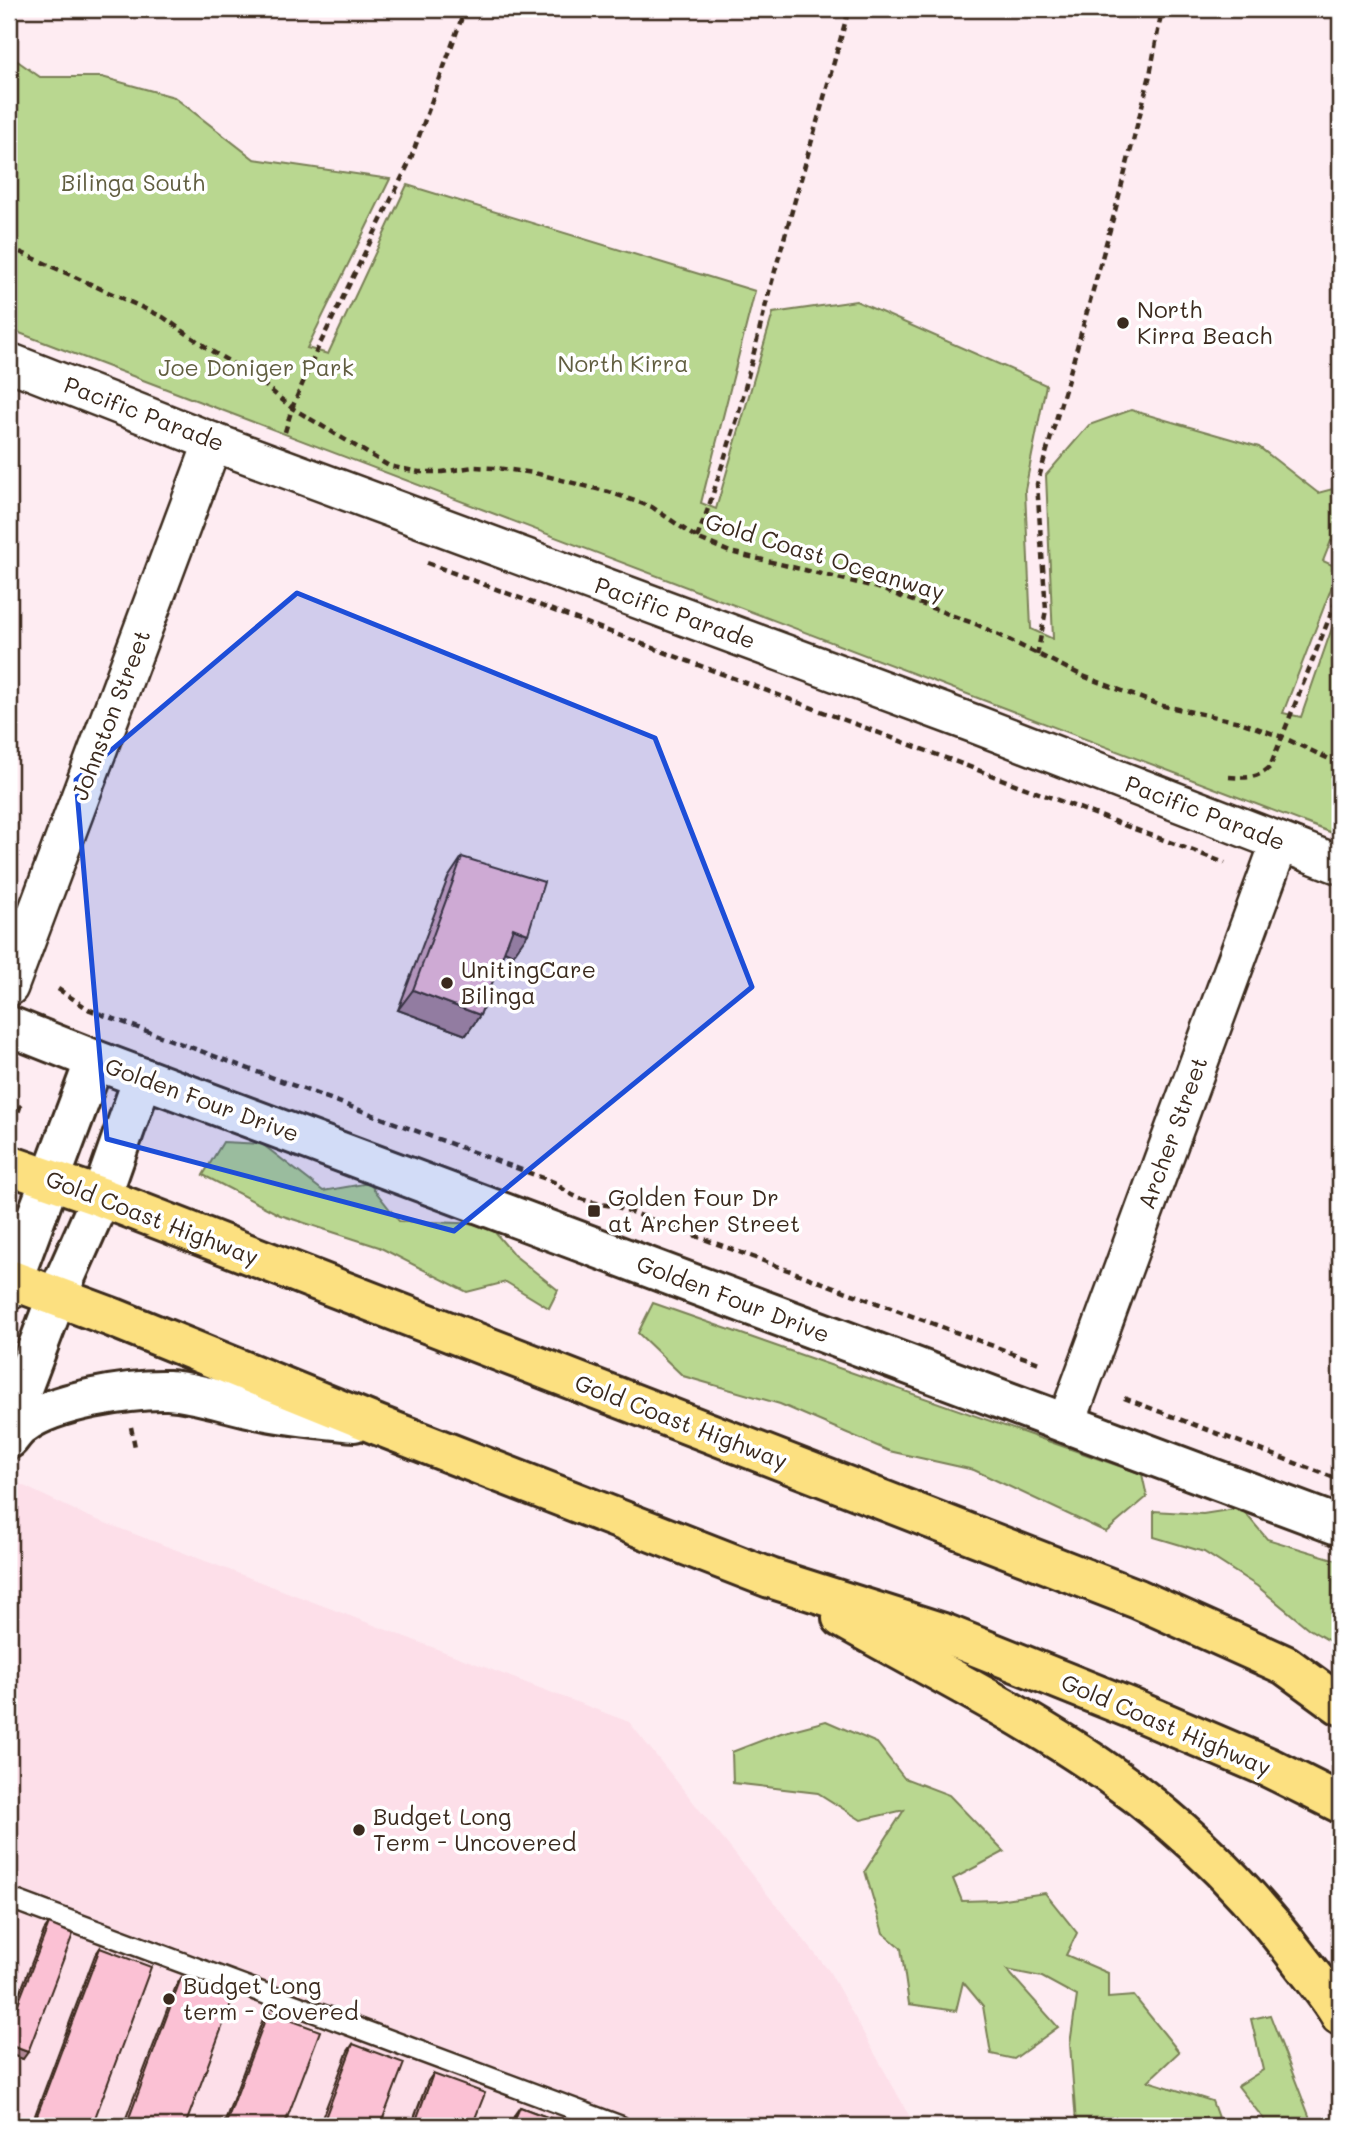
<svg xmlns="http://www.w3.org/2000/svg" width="1349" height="2135" font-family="Mali,sans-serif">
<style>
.built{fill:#fddfe9}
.green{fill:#b9d790;stroke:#7a8057;stroke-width:2}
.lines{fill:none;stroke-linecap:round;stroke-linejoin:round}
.lane-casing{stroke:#3b2a1e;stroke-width:24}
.street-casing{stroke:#3b2a1e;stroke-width:42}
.secondary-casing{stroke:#3b2a1e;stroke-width:44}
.highway-casing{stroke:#3b2a1e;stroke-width:44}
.path{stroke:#3b2a1e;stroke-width:4.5;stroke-dasharray:7 5;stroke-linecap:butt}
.lane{stroke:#fff;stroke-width:19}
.street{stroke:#fff;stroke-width:37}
.secondary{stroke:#fff;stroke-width:38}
.highway{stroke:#fce080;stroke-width:38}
.wall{fill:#d8a6b6;stroke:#3b2a1e;stroke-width:2}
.shaded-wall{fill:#b08794;stroke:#3b2a1e;stroke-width:2}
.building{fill:#fbc1d4;stroke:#3b2a1e;stroke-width:2}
.marked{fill:#1d4ed8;fill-opacity:0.2;stroke:#1d4ed8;stroke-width:5;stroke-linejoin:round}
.poi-dot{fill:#3b2a1e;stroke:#fff;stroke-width:2.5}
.labels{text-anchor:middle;stroke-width:7;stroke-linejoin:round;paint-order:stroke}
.park-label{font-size:23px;fill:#615e40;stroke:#fff}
.poi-label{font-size:23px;fill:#3b2a1e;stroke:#fff;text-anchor:start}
.street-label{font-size:23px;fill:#3b2a1e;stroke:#fff}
</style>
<rect width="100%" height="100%" fill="#feecf2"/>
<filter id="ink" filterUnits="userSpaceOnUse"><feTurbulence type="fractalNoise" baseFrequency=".0143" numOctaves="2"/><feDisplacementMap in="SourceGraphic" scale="14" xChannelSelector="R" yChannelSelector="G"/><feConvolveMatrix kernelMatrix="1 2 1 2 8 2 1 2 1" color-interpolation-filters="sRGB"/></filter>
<g filter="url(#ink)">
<!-- built -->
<polygon class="built" points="9,1479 87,1516 629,1722 829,1971 915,2126 9,2126"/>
<!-- green -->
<g class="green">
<polygon points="9,55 40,77 102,77 174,97 254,159 390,179 307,348 328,354 407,185 755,291 701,503 716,509 773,313 856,301 1046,385 1025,490 1031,629 1053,639 1046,475 1089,425 1131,410 1259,447 1318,493 1340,487 1340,544 1331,541 1323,561 1339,568 1283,713 1301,717 1340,605 1340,836 9,329"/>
<polygon points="223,1142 262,1144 323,1191 369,1183 399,1221 488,1224 514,1255 558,1290 549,1308 506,1282 467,1292 379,1247 280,1215 203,1175"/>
<polygon points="653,1303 1142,1474 1147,1497 1106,1532 974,1470 889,1451 780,1404 683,1376 638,1333"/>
<polygon points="1241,1508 1267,1539 1340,1561 1340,1647 1309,1629 1257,1586 1204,1552 1154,1537 1154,1511 1203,1514"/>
<polygon points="826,1721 877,1743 904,1778 949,1795 1004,1852 953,1879 962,1901 997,1900 1045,1893 1077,1933 1066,1955 1108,1973 1108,1998 1134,1996 1179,2052 1148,2081 1212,2101 1221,2126 1094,2126 1076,2123 1070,2044 1077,1996 1042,1977 1007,1970 1058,2027 1014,2059 991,2054 983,2006 963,1982 956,2011 909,2004 901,1948 883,1933 865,1871 904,1810 861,1820 818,1793 733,1783 732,1752 781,1733"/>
<polygon points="1270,2015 1313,2126 1269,2126 1238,2086 1263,2070 1251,2019"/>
</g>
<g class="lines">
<!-- lane casing -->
<g class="lane-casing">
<polyline id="lane" points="14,1900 620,2126"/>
</g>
<!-- street casing -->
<g class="street-casing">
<g id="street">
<polyline points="9,362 213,442 975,724 1340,865"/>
<polyline points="9,987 213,442"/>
<polyline points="1066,1424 1280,842"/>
</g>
</g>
<!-- secondary casing -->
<g class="secondary-casing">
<g id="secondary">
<polyline points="9,1026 95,1060 1340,1526"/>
<polyline points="9,1290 95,1060"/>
<polyline points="9,1423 57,1296 101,1197 143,1078"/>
<path d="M 9,1439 C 13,1434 17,1428 23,1424 C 54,1401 130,1389 168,1390 C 198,1392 224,1402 253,1408 C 286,1416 320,1418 354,1422"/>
</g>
</g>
<!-- highway casing -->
<g class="highway-casing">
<g id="highway">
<polyline points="9,1165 101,1197 1138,1599 1285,1665 1340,1705"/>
<polyline points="9,1279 114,1318 380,1426 770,1578 943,1633 1135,1710 1268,1767 1340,1803"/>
<path d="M 842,1618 C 921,1663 1003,1704 1078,1753 C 1162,1807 1236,1876 1296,1955 C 1311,1975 1328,1994 1340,2015"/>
</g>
</g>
<!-- path -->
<g class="path">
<polyline points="9,247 163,317 213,352 251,374 292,408 389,466 419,472 442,472 473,467 495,468 535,473 612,493 652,507 697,538 730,552 875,587 978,625 1083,676 1159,705 1240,722 1282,737 1340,764"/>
<polyline points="285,432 292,408 317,350 410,161 465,9"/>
<polyline points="697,538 709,506 738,416 769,292 849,9"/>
<polyline points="427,563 1225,863"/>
<polyline points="1037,655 1046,610 1037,484 1069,376 1114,215 1150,75 1162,9"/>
<path d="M 1229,777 C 1246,778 1257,779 1270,767 L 1340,591"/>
<path d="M 58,989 L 90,1010 L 554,1182 C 574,1199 589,1203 615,1206 L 1039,1363"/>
<polyline points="9,1098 20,1107 17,1116"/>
<polyline points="1124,1398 1340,1480"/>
<polyline points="131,1427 135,1447"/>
</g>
<!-- lane -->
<use href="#lane" class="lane"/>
<!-- street -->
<use href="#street" class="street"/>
<!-- secondary -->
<use href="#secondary" class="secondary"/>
<!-- highway -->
<use href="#highway" class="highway"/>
</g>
<!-- wall -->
<g class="wall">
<polygon points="462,857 513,955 504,951 480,1015 466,1035 398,1010 448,878"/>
<polygon points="49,1924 23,2059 9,2054 9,2021 44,1931"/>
<polygon points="100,1948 92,2126 31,2126 95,1955"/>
<polygon points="181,1978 185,2126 123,2126 176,1986"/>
<polygon points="268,2012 284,2126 223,2126 263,2019"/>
<polygon points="353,2044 380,2126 319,2126 348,2051"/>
<polygon points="433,2074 472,2126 411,2126 428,2081"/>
<polygon points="520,2107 571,2126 510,2126 515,2114"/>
</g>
<!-- shaded-wall -->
<g class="shaded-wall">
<polygon points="513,928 528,934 513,955 498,948"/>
<polygon points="413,990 480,1015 466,1035 398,1010"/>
<polygon points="9,2045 28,2052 23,2059 9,2054"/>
</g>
<!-- building -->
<g class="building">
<polygon points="462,857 544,882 528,934 513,928 480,1015 413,990"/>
<polygon points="49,1924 73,1934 28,2052 9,2045 9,2027"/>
<polygon points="100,1948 151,1967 92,2126 33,2126"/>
<polygon points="181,1978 233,1998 185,2126 126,2126"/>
<polygon points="268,2012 320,2031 284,2126 225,2126"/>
<polygon points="353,2044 404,2063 380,2126 322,2126"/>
<polygon points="433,2074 485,2093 472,2126 414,2126"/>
<polygon points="520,2107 571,2126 512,2126"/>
</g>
</g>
<!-- marked area -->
<path class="marked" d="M 297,593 L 655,738 L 752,987 L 454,1231 L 107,1139 L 76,780 Z"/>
<!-- markers -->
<g class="poi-dot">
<circle cx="1123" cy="323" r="7"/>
<circle cx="447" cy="983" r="7"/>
<rect x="587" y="1204" width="14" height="14" rx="3.5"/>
<circle cx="359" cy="1830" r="7"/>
<circle cx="169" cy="1999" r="7"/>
</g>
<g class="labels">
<!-- park labels -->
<g class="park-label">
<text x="133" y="191">Bilinga South</text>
<text x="623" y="372">North Kirra</text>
<text x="256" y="376">Joe Doniger Park</text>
</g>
<!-- poi labels -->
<g class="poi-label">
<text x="1137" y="318">North<tspan x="1137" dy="26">Kirra Beach</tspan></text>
<text x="461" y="978">UnitingCare<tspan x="461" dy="26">Bilinga</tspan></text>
<text x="608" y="1206">Golden Four Dr<tspan x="608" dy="26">at Archer Street</tspan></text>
<text x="373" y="1825">Budget Long<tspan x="373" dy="26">Term - Uncovered</tspan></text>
<text x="183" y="1994">Budget Long<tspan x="183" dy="26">term - Covered</tspan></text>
</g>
<!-- street labels -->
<g class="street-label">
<text transform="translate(144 414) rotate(21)" y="8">Pacific Parade</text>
<text transform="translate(825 557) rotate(17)" y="8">Gold Coast Oceanway</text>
<text transform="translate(675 613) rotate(20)" y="8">Pacific Parade</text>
<text transform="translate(111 715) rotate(-69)" y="8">Johnston Street</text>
<text transform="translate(1205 813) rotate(21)" y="8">Pacific Parade</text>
<text transform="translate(202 1100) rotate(20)" y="8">Golden Four Drive</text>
<text transform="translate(1173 1133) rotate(-70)" y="8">Archer Street</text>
<text transform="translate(152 1218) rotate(21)" y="8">Gold Coast Highway</text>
<text transform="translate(733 1299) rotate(21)" y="8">Golden Four Drive</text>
<text transform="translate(681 1422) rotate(21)" y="8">Gold Coast Highway</text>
<text transform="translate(1166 1725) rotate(23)" y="8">Gold Coast Highway</text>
</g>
</g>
<!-- margin -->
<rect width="1349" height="2135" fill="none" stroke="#fff" stroke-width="35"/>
<rect x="18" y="18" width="1314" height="2100" fill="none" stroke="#3b2a1e" stroke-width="2.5" filter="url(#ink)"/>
</svg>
